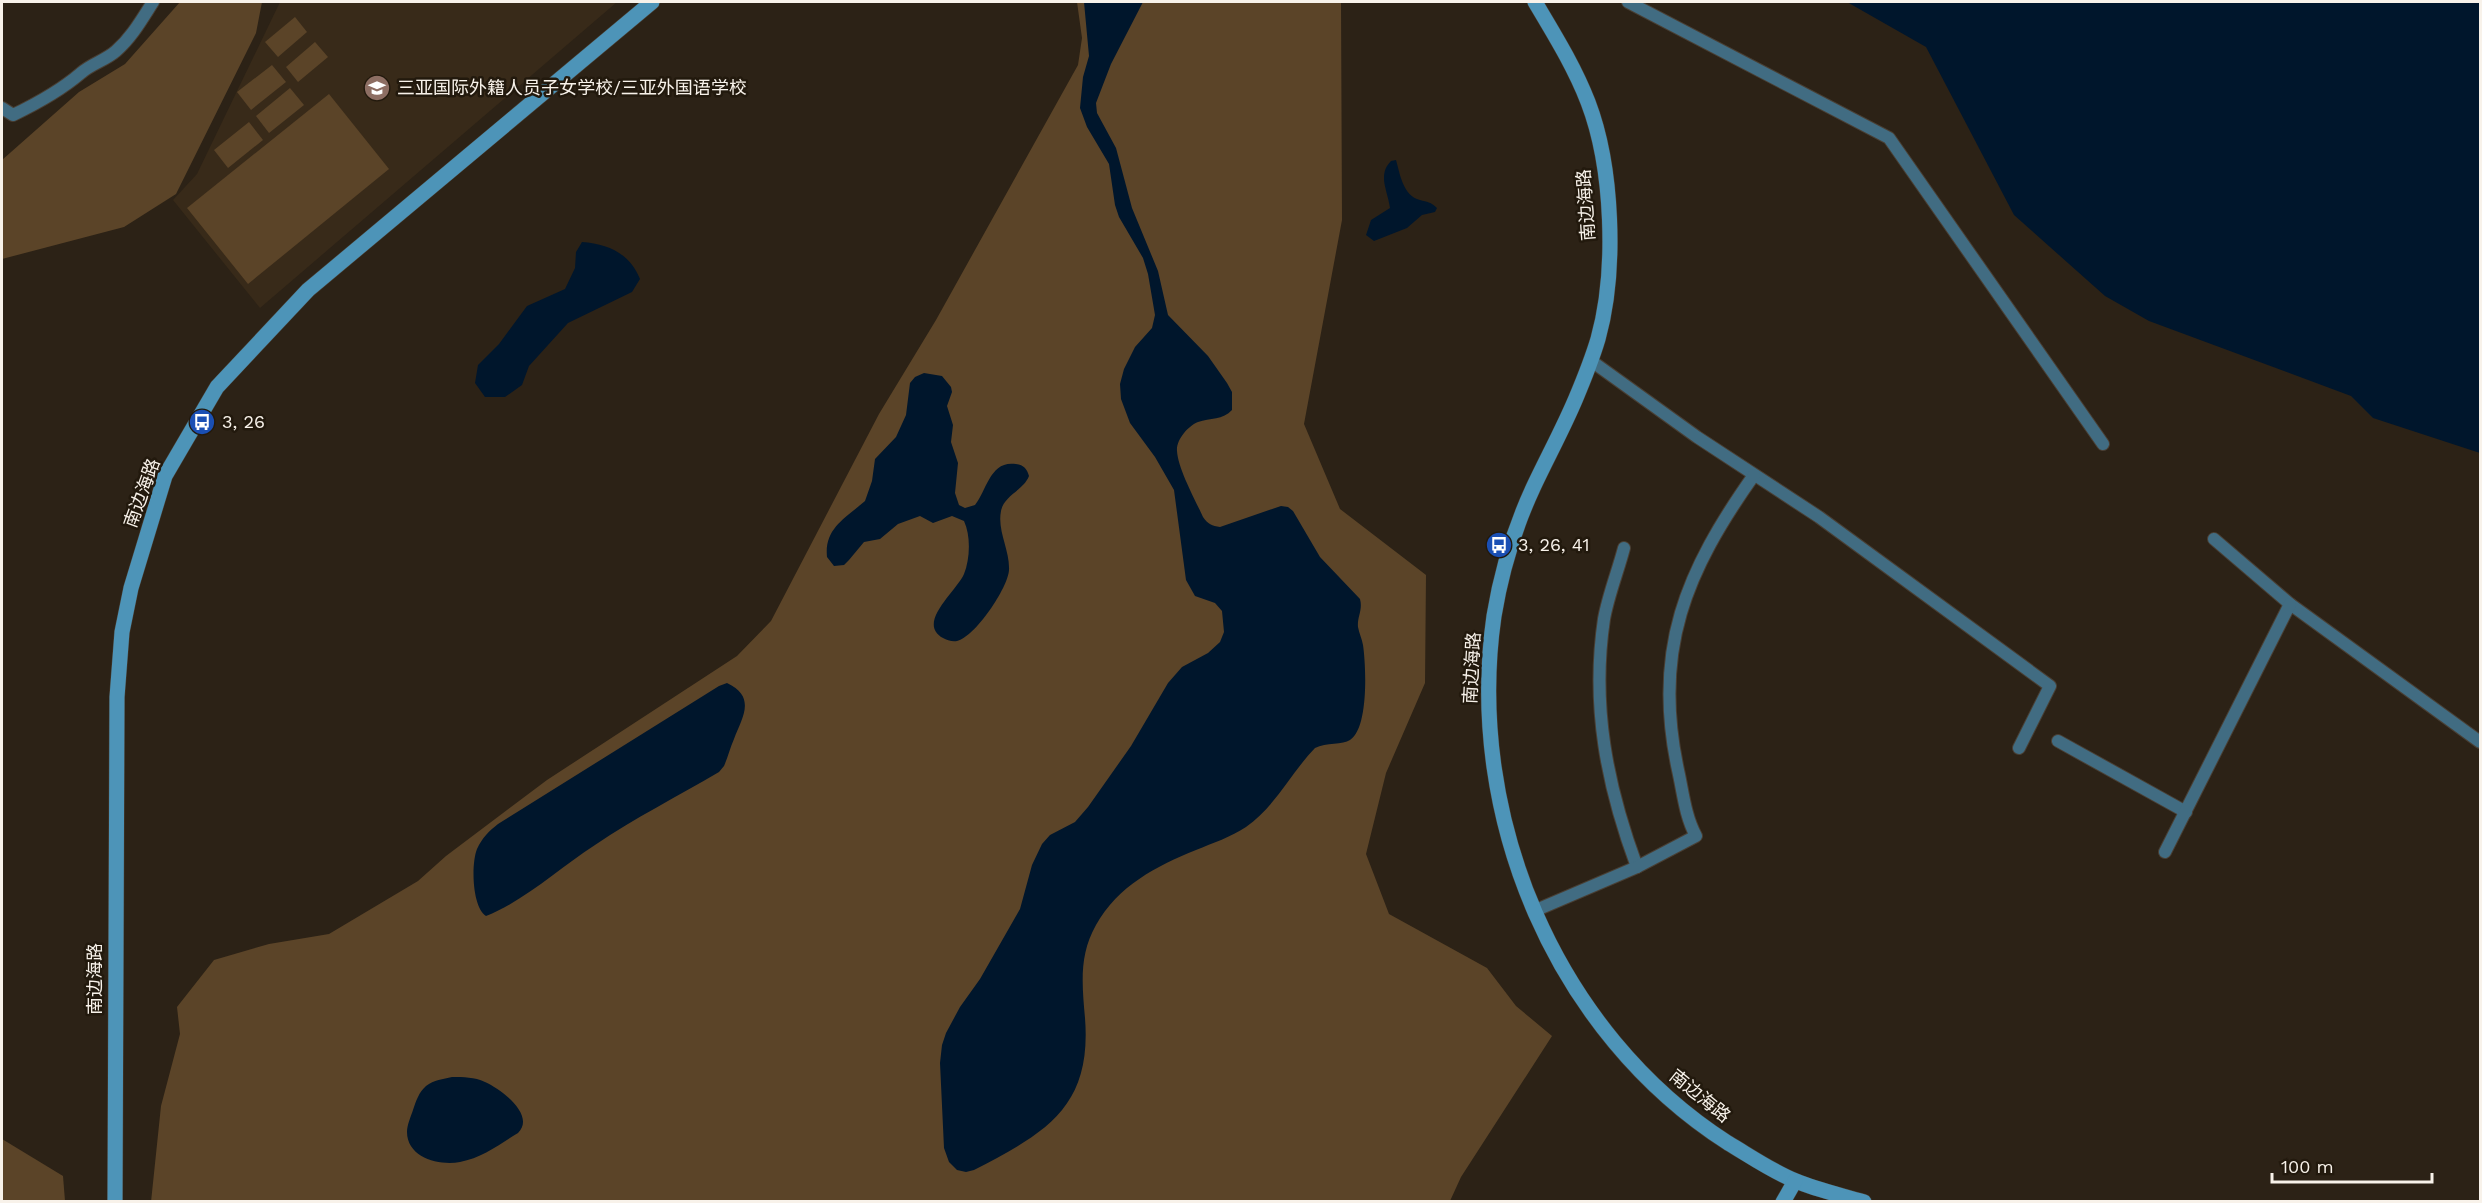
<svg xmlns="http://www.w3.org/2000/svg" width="2482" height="1203" font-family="'Work Sans','Noto Sans SC',sans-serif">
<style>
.built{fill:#382a19}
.green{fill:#5b4428}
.water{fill:#00162c}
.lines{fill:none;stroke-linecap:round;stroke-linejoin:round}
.street-casing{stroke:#493f34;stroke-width:14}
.secondary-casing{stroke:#493f34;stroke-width:16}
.street{stroke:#416c82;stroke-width:12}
.secondary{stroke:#4d94b8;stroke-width:15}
.labels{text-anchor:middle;stroke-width:5;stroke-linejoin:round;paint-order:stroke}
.poi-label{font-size:18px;fill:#f8f2ea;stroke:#22190d;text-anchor:start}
.street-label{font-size:18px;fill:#f8f2ea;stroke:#22190d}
</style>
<rect width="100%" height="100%" fill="#2c2216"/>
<!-- built -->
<polygon class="built" points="280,2 617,2 260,308 173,200 197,174"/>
<!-- green -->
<g class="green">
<polygon points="180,2 262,2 256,33 176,194 124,227 2,259 2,160 79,92 125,64"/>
<polygon points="1077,2 1341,2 1342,220 1304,424 1340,509 1426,575 1425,683 1386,773 1366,854 1389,914 1487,968 1516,1006 1552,1036 1461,1177 1450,1201 151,1202 161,1106 180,1034 177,1007 214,960 269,944 329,934 418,881 446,856 547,780 737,656 771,621 879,414 936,320 1078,65 1082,38"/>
<polygon points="295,17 307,32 278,57 265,42"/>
<polygon points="315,42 328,57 298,82 286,67"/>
<polygon points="272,65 286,82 251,110 237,92"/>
<polygon points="290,88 304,105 269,133 256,116"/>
<polygon points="329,94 389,169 248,284 187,208"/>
<polygon points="249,122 263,140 228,168 214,150"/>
<polygon points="2,1139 63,1176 65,1201 2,1201"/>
</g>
<!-- water -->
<g class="water">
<path d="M 1084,2 L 1143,2 L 1111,64 L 1096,103 L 1097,113 L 1116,148 L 1132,208 L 1158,271 L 1168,315 L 1208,356 L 1227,383 L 1232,392 L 1232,410 C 1223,420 1210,418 1198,422 C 1188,426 1176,440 1177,451 C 1178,469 1195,499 1203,517 C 1208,524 1212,526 1220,527 L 1281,506 L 1288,507 L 1293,511 L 1320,557 L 1360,599 C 1363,610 1357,617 1358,627 C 1359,633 1362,639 1363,645 C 1366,665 1369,728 1350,740 C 1343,745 1326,742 1315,748 C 1290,774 1275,807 1246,827 C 1231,837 1213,843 1196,850 C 1156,866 1118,886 1096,925 C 1079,955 1082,984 1085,1018 C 1092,1108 1045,1133 974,1170 L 966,1172 L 957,1170 L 949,1162 L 944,1148 L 940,1063 L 942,1045 L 946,1033 L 960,1007 L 980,979 L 1020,909 L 1032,865 L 1042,844 L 1050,835 L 1075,822 L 1088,807 L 1131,746 L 1168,683 L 1182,667 L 1208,653 L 1220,642 L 1224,632 L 1222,611 L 1215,603 L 1195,596 L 1186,580 L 1174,490 L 1155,457 L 1130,423 L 1121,399 L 1120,384 L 1124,369 L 1135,347 L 1152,328 L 1155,315 L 1148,274 L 1143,258 L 1119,217 L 1115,205 L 1109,164 L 1087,127 L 1080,108 L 1083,77 L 1089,56 Z"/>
<polygon points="1847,2 2480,2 2480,453 2373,418 2351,396 2149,321 2105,296 2014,215 1926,47"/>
<path d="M 1396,160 C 1400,174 1403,196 1420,200 C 1427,202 1431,202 1437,208 L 1435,212 L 1422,215 L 1407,228 L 1374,241 L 1366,235 L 1371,220 L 1390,208 C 1388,191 1377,175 1391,161 Z"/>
<path d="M 582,242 C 609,244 630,254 640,279 L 632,292 L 568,323 L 529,366 L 522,385 L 505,397 L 485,397 L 475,383 L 478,365 L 499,344 L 527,306 L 565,289 L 575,268 L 576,252 Z"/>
<path d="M 924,373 L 942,376 L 951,387 L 952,392 L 947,406 L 953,425 L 951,442 L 958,463 L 955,493 L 959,505 L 965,508 L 975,505 C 987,490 990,460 1016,464 C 1024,465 1027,469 1029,476 C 1023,491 1004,495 1001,511 C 997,531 1010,550 1009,570 C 1008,588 975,637 957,641 C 952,642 947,640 943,638 C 916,623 956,592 964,574 C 970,559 971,536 964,521 L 952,516 L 933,523 L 920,516 L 898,524 L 880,539 L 864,542 L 849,560 L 844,565 L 834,566 L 827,557 C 824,528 846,518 865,501 L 872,481 L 875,459 L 896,437 L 906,415 L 910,383 L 915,377 Z"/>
<path d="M 727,683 C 757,697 742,718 734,739 C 730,748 728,757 724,766 L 719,772 C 678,796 635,818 595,845 C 559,868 526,900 486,916 C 472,907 471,864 477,849 C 482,838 489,831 498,824 L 719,686 Z"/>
<path d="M 452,1077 C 464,1077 474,1077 485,1082 C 501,1089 536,1115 518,1133 C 500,1144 482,1158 460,1162 C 440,1166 407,1158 407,1132 C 407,1125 411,1116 413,1110 C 416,1101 419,1092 426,1086 C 434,1080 443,1079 452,1077 Z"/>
</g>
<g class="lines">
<!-- street casing -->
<g class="street-casing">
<g id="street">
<polyline points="1628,2 1889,138 2103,444"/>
<path d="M 2,108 L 13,115 C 38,103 60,91 81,73 C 91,64 106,60 116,51 C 132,37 142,19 153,2"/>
<polyline points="1590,360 1697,437 1819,517 2050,686 2019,748"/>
<polyline points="2214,539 2290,604 2480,742"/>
<path d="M 1624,548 C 1618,571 1608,596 1604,619 C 1591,706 1607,786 1637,867"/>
<polyline points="2058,741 2186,812"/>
<polyline points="2165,852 2290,604"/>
<path d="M 1534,911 L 1637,867 L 1696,836 C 1685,816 1683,792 1678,770 C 1652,650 1686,571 1754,475"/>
</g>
</g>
<!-- secondary casing -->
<g class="secondary-casing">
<g id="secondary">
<path d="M 1535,2 C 1554,34 1574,66 1588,102 C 1613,167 1617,271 1598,339 C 1592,359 1584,379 1576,398 C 1563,429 1547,458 1533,488 C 1515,527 1501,573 1494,616 C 1465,817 1556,1033 1728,1143 C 1750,1156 1773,1172 1796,1181 C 1817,1190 1841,1195 1864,1202"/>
<polyline points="115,1202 117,697 122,632 131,588 165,476 217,387 308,290 652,2"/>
<polyline points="1783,1202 1795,1181"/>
</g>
</g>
<!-- street -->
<use href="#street" class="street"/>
<!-- secondary -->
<use href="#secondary" class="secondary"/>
</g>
<!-- icons -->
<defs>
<g id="school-disc" transform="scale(1.35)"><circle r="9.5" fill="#8d6e63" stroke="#22190d"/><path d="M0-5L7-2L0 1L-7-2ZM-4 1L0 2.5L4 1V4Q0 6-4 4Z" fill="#fff"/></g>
<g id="bus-disc" transform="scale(1.35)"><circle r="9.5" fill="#1a4fb4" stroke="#22190d"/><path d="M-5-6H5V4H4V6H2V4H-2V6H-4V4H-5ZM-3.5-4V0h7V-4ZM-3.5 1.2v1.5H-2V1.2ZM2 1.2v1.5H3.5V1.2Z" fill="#fff"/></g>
</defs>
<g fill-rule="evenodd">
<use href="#school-disc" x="377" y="88"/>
<use href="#bus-disc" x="202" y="422"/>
<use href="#bus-disc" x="1499" y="545"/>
</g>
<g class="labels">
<!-- poi labels -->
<g class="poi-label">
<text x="397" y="94">三亚国际外籍人员子女学校/三亚外国语学校</text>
<text x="222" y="428">3, 26</text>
<text x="1518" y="551">3, 26, 41</text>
</g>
<!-- street labels -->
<g class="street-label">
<text transform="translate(1586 205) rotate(-94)" y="6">南边海路</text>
<text transform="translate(142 493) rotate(-70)" y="6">南边海路</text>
<text transform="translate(1472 668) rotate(-87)" y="6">南边海路</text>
<text transform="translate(95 979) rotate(-90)" y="6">南边海路</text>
<text transform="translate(1700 1096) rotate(39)" y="6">南边海路</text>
</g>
</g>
<!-- border -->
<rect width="2482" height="1203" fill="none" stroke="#f8f2ea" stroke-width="6"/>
<!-- scale -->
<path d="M2272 1173v9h160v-9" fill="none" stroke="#f8f2ea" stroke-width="3"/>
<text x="2281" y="1173" font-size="18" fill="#f8f2ea" stroke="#22190d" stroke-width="4.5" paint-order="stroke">100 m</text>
</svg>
